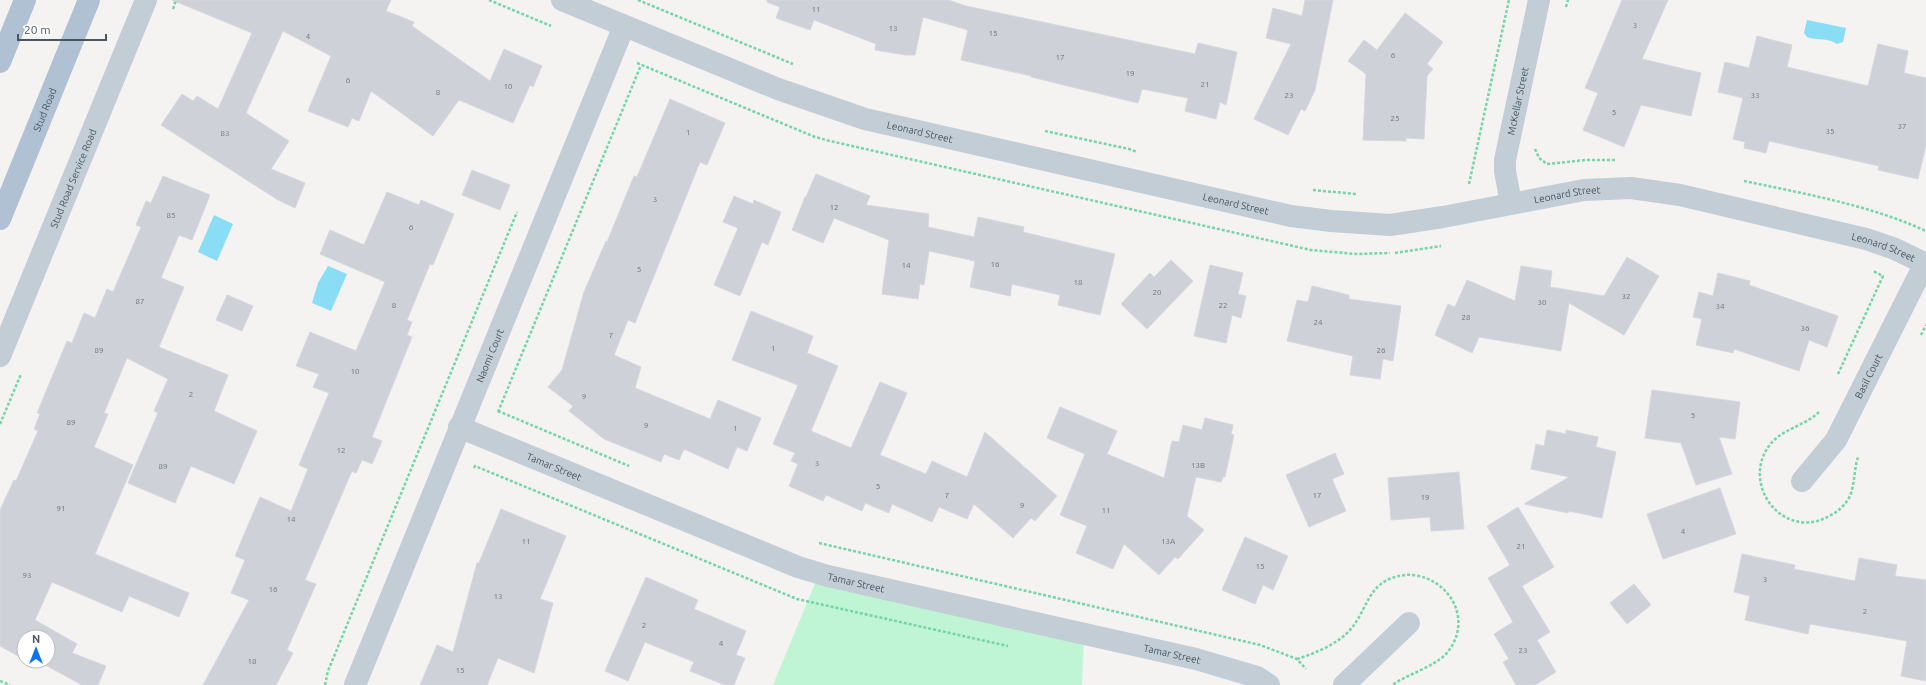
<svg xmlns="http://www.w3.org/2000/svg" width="1926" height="685" font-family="Ubuntu,sans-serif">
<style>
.green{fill:#bff4d4}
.water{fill:#89ddf4}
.building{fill:#ced1d8;stroke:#d6d8de}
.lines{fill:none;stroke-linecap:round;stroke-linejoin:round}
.path{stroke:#74d5a6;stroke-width:2.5;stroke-dasharray:3 2;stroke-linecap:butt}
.minor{stroke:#c2cdd5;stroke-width:22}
.primary{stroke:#b0c1d3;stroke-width:22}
.labels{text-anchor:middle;stroke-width:3;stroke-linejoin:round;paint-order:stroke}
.number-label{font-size:8px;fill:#6a7580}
.street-label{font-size:10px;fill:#485662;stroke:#fff}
</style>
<rect width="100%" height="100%" fill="#f5f2f2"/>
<!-- green -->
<polygon class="green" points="819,574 1084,634 1082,685 773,685"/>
<!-- water -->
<g class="water">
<path d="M 1807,20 L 1846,28 L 1843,42 L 1837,44 C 1826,37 1818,41 1807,37 L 1804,33 Z"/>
<polygon points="214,215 233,224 217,261 198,252"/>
<polygon points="328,266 347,274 331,311 312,303 318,283"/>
</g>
<!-- building -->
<g class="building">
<polygon points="172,0 391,0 386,11 414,22 412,26 490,81 504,49 542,66 533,87 530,85 513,123 459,100 433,136 371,91 359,121 352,118 348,127 308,111 331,56 283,31 246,113 289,141 271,169 305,183 295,208 278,200 161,125 182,94 193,101 197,96 218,109 252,33"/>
<polygon points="767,0 948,0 966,6 1195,54 1198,43 1237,52 1226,105 1220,102 1216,119 1185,111 1188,98 1142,89 1138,103 1031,77 1031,76 961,60 968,30 923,17 915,55 906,55 875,50 876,44 814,20 810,30 776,18 780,7 767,2"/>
<polygon points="1305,0 1333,0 1315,90 1305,111 1301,109 1288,135 1254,119 1291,44 1266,38 1273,8 1302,16"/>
<polygon points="1622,0 1668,0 1642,59 1701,73 1691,116 1641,105 1624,147 1583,130 1598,93 1585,88"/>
<polygon points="1405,13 1443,42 1427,64 1433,69 1427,76 1424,139 1406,138 1406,141 1363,140 1366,74 1348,61 1364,40 1377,50"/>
<polygon points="1757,36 1792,45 1787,67 1868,86 1878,44 1908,51 1904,73 1926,78 1926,145 1918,179 1878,170 1879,166 1769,141 1766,153 1744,148 1745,142 1733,139 1743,98 1718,92 1725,62 1749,68"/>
<polygon points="670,99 725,123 707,165 700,162 635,323 628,320 614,355 641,367 635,388 710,419 718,400 761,418 747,451 737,447 728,469 684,449 679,460 664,454 661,462 604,439 569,411 573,406 548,387 562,370 584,292 606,241 607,242 634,176 637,177"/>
<polygon points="472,170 510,185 500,210 462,195"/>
<polygon points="816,174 870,196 866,205 929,214 928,227 974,237 978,217 1024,227 1023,232 1115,254 1100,315 1058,305 1060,295 1012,284 1010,296 970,287 975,261 929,251 924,285 920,284 918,299 882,294 889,240 834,218 823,243 792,230 805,197 806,197"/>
<polygon points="163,176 210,195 192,240 179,235 161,278 184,287 159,347 228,375 214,411 257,431 234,484 191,466 175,503 128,483 158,413 154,411 168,379 127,358 104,413 108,414 94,447 133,465 95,554 189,593 179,617 129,596 122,612 52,582 35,620 77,644 72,653 106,666 98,685 82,685 38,661 48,661 48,637 24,637 24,654 22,658 0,646 0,510 14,480 16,481 38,431 34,429 40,414 37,413 67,341 72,343 84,313 95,318 107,289 113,292 141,227 136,225 146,201 151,203"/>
<polygon points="387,192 419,205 421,200 454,214 433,265 430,264 407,320 412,322 407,335 412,337 372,437 382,441 372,464 362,460 356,473 352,471 305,580 316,584 287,650 293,653 276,685 203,685 249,600 231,593 245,560 235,556 260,497 291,511 308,469 299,465 329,393 313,387 319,374 296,366 310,332 356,351 385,282 320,254 330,230 364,245"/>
<polygon points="734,196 753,204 754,200 781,212 768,245 762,242 740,296 714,285 738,228 723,222"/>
<polygon points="1627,257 1659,276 1624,335 1569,303 1561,351 1479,337 1472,353 1435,335 1448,304 1455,307 1467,280 1515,301 1521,266 1552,271 1550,287 1604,296"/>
<polygon points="1171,260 1193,281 1147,329 1121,304 1150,273 1154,277"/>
<polygon points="1210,265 1243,273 1238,294 1246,296 1241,318 1232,315 1226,343 1194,336"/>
<polygon points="1718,273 1750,281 1749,285 1838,316 1827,347 1809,340 1799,371 1734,349 1733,353 1696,345 1702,319 1693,317 1699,292 1713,296"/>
<polygon points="1312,286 1349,295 1349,299 1401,306 1393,361 1383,359 1380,379 1350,375 1353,356 1287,341 1297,300 1308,302"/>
<polygon points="227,295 253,306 242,331 216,320"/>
<polygon points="751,311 813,336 807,353 838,366 811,431 851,448 880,382 907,393 880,455 926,474 932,461 967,477 985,432 1057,496 1035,521 1031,518 1013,538 974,504 967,519 939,507 932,522 892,504 889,513 865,503 862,511 826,495 823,501 789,486 798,464 791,461 795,453 773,444 798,385 732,360"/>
<polygon points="1652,390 1740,402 1735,439 1719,437 1732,474 1696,485 1681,443 1645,438"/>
<polygon points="1060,407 1117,431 1107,454 1164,478 1172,441 1179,442 1183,425 1202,430 1205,418 1233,425 1231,434 1234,435 1225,477 1223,477 1221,482 1196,477 1187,516 1204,530 1178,559 1175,557 1159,575 1124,544 1113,569 1076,553 1087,526 1060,515 1085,454 1047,438"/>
<polygon points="1547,430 1566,434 1566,430 1598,437 1596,447 1616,452 1602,518 1569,511 1568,513 1524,504 1569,477 1531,469 1536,444 1544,446"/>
<polygon points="1335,453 1344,474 1332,479 1346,511 1309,527 1286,475"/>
<polygon points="1459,472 1464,529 1431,531 1430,517 1391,520 1388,478"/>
<polygon points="1720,488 1736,534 1663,559 1647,514"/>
<polygon points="1518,507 1554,567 1522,586 1550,632 1537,640 1556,672 1535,685 1516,685 1503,662 1509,659 1494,634 1513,622 1488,578 1510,565 1487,526"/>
<polygon points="501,509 566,536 540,599 553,603 534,673 498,658 487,685 420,685 437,645 453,652 477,563 479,563"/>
<polygon points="1245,537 1288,556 1273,590 1263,585 1255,604 1222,590"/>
<polygon points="1742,554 1795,565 1794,569 1855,581 1859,558 1897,565 1895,576 1926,580 1926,681 1901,676 1907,641 1810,624 1808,634 1745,620 1750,596 1734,592"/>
<polygon points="646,577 698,600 694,609 746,631 736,655 745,658 734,685 725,685 690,671 694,662 645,642 628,681 605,671"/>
<polygon points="1634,584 1651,605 1627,624 1610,603"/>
</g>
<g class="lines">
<!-- path -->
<g class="path">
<polyline points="489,0 551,26"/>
<polyline points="638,0 793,64"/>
<polyline points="1566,7 1568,0"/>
<polyline points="173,9 176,0"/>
<polyline points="637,63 815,137 830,141 1311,250 1356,254 1390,253"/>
<polyline points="1045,131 1129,149 1137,152"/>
<polyline points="1535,149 1539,158 1547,164 1586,160 1615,160"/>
<path d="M 1744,181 C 1806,194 1869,205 1926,231"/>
<polyline points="1469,184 1509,0"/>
<polyline points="1313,190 1356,194"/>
<polyline points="1395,253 1441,246"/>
<polyline points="1921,335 1926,325"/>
<polyline points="1838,374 1883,276 1873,271"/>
<polyline points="498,411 629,466"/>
<polyline points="498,412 641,65"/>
<path d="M 1819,412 C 1805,426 1781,429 1769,446 C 1740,486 1785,543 1831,515 C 1839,511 1846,504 1850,496 C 1855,483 1854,469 1858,457"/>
<polyline points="0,424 21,374"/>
<polyline points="474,468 475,466 797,599 1008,646"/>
<polyline points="819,543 1260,645 1297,659 1306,669"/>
<path d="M 1297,659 C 1313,654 1333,646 1346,634 C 1370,612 1364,580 1405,575 C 1411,574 1420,576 1426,578 C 1458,591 1470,628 1445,655 C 1434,666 1407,675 1392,685"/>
<polyline points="0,681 10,685"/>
<polyline points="325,685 328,671 517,212"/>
</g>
<!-- minor -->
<g class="minor">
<path id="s1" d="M 562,0 L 778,89 L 865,119 L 1291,216 L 1331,221 L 1390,225 L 1443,217 L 1584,190 L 1631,188 L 1680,195 L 1866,239 L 1895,249 L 1926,264"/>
<path id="s2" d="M 1511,203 L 1505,171 L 1505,160 L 1539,0"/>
<path id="s3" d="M 0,356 L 146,0"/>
<path id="s4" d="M 459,427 L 798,567 L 828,576 L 1196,659 L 1257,677 L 1269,685"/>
<path id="s5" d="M 1802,481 L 1836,440 L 1925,263"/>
<path id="s6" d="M 355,685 L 624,26"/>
<polyline points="1344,685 1409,623"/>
</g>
<!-- primary -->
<g class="primary">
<polyline points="0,62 25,0"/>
<path id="s7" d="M 0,219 L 89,0"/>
</g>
</g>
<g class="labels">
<!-- number labels -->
<g class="number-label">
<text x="816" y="12">11</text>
<text x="1635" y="28">3</text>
<text x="893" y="31">13</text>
<text x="993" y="36">15</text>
<text x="308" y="39">4</text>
<text x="1393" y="58">6</text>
<text x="1060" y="60">17</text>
<text x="1130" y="76">19</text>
<text x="348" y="83">6</text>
<text x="1205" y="87">21</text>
<text x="508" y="89">10</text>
<text x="438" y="95">8</text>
<text x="1289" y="98">23</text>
<text x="1755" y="98">33</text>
<text x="1614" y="115">5</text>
<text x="1395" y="121">25</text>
<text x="1902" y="129">37</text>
<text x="1830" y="134">35</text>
<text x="688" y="135">1</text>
<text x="225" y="136">83</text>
<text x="655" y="202">3</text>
<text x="834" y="210">12</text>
<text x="171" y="218">85</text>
<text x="411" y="230">6</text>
<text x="995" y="267">16</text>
<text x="906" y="268">14</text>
<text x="639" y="272">5</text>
<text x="1078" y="285">18</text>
<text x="1157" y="295">20</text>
<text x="1626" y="299">32</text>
<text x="140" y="304">87</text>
<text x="1542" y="305">30</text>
<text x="394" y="308">8</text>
<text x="1223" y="308">22</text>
<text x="1720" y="309">34</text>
<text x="1466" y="320">28</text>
<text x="1318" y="325">24</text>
<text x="1805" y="331">36</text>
<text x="611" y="338">7</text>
<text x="773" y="351">1</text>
<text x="99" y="353">89</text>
<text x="1381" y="353">26</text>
<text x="355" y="374">10</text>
<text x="191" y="397">2</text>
<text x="584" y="399">9</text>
<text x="1693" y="418">5</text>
<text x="71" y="425">89</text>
<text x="646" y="428">9</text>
<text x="735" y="431">1</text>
<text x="341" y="453">12</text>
<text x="817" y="466">3</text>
<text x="1198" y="468">13B</text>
<text x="163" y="469">89</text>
<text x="878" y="489">5</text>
<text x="947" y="498">7</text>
<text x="1317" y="498">17</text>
<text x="1425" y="500">19</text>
<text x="1022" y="508">9</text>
<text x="61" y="511">91</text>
<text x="1106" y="513">11</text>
<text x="291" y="522">14</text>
<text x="1683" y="534">4</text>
<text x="526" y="544">11</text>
<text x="1168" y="544">13A</text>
<text x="1521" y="549">21</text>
<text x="1260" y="569">15</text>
<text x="27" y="578">93</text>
<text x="1765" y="582">3</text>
<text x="273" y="592">16</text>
<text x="498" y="599">13</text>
<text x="1865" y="614">2</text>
<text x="644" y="628">2</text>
<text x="721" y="646">4</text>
<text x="1523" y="653">23</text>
<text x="252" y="664">18</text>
<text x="460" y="673">15</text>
</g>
<!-- street labels -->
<g class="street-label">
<text dy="4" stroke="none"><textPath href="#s2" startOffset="104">McKellar Street</textPath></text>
<text dy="4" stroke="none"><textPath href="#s7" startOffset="118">Stud Road</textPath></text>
<text dy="4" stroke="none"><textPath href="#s1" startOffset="382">Leonard Street</textPath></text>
<text dy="4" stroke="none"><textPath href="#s3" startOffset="192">Stud Road Service Road</textPath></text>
<text dy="4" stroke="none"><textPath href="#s1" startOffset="1042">Leonard Street</textPath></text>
<text dy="4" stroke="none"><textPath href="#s1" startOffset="706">Leonard Street</textPath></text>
<text dy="4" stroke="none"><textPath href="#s1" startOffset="1366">Leonard Street</textPath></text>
<text dy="4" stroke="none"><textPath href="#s6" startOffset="356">Naomi Court</textPath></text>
<text dy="4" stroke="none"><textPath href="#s5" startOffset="125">Basil Court</textPath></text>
<text dy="4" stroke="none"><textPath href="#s4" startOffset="103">Tamar Street</textPath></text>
<text dy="4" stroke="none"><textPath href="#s4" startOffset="427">Tamar Street</textPath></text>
<text dy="4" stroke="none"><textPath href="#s4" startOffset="751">Tamar Street</textPath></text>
</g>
</g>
<!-- north arrow -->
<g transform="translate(36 649)"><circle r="19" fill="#ffffff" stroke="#b6bbc0"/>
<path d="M0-3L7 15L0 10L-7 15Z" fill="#0c71f5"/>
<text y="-6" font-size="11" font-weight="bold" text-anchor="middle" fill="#485662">N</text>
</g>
<!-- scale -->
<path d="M18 34v6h88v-6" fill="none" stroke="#485662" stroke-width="2"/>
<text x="24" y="34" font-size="12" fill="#485662" stroke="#ffffff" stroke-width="3" paint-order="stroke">20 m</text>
</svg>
